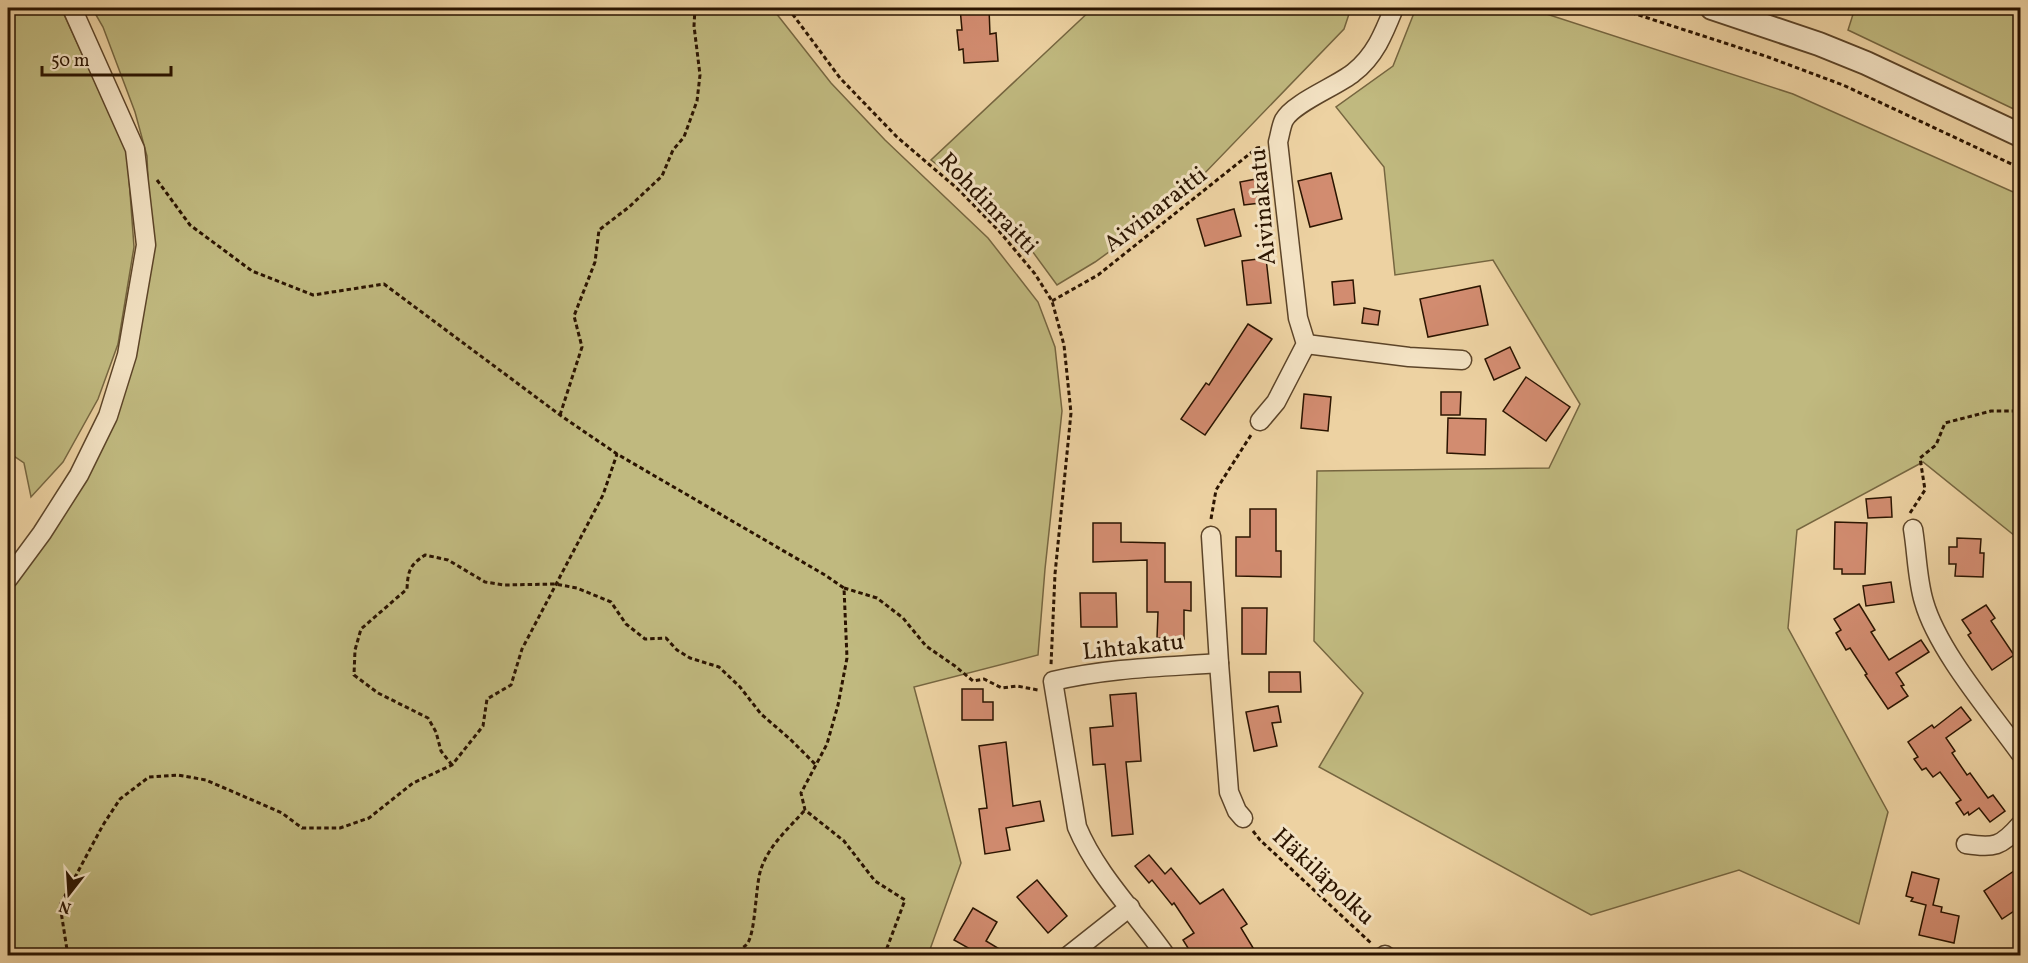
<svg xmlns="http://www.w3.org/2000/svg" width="2028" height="963" font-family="Vollkorn,serif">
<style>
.green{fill:#c0b97f;stroke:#766640;stroke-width:1.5}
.building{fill:#d28c70;stroke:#2b1400;stroke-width:1.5}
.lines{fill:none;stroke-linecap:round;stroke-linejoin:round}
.minor-casing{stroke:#5c4428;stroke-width:21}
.tertiary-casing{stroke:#5c4428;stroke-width:26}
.path{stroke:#2b1400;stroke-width:3;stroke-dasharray:4.5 3;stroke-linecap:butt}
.minor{stroke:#f3e2c3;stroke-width:18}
.tertiary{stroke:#f3e2c3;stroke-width:22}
.labels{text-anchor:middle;stroke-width:6;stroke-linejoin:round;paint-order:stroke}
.street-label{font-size:24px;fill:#2b1400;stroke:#f3e2c3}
</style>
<rect width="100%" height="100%" fill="#edd2a2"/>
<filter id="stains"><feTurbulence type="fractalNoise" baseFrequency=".00333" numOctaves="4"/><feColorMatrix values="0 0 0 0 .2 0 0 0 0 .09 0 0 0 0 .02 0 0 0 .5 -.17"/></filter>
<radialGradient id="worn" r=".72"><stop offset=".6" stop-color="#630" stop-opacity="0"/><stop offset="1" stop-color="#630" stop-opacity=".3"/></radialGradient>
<!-- green -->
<g class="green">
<polygon points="8,8 61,8 127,152 134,247 118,344 98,399 63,462 31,497 24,463 8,452"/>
<polygon points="92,8 772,8 831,83 885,140 988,238 1038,302 1055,347 1062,411 1045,569 1038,655 914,687 961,863 928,955 8,956 8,586 110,404 151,253 147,156 135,112 103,27"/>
<polygon points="1093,8 1351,8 1344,29 1173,206 1095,262 1057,285 1027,244 989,204 931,160"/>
<polygon points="1416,8 1528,8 1793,94 2020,195 2020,540 1923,462 1797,530 1788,628 1888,812 1859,924 1739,870 1591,915 1319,767 1363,693 1314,641 1317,471 1549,468 1580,404 1493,260 1395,275 1384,167 1336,107 1393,66"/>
<polygon points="1855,8 2020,8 2020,112 1848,30"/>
</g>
<!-- building -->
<g class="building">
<polygon points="960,8 989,8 990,34 996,33 998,61 964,63 963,49 959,50 957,30 962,30"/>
<polygon points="1331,173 1342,219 1310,227 1298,181"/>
<polygon points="1256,179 1260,203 1244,205 1240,182"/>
<polygon points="1234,209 1241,236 1205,246 1197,219"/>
<polygon points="1266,258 1271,303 1247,305 1242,261"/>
<polygon points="1353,280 1355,303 1334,305 1332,282"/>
<polygon points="1480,286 1488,325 1428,337 1420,299"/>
<polygon points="1364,308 1380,311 1378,325 1362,323"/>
<polygon points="1248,324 1272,339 1205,435 1181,419 1206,383 1209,385"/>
<polygon points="1510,347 1520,368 1494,380 1485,359"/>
<polygon points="1526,377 1570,407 1546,441 1503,411"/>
<polygon points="1441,392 1461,392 1460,415 1441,415"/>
<polygon points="1304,394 1331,397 1328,431 1301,428"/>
<polygon points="1448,418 1486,419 1485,455 1447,453"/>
<polygon points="1891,497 1892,517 1868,518 1866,499"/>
<polygon points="1250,509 1276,509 1276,551 1281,551 1281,577 1236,576 1236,537 1250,537"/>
<polygon points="1835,522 1867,523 1865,574 1842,574 1842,569 1834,569"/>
<polygon points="1093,523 1121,523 1121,542 1165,543 1165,582 1191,582 1191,611 1184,610 1184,639 1157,638 1158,612 1147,612 1147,560 1093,562"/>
<polygon points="1957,538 1981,539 1980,553 1984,553 1983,577 1955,576 1956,564 1949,564 1949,547 1957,547"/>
<polygon points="1891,582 1894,602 1866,606 1863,586"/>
<polygon points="1080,593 1116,593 1117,627 1081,627"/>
<polygon points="1859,604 1875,630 1871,632 1889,660 1921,640 1929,652 1896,673 1904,685 1901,686 1908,696 1888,709 1865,675 1867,674 1850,648 1846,650 1836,633 1841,630 1834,619"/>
<polygon points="1986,605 1995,618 1991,621 2014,655 1992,670 1968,635 1971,633 1962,620"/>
<polygon points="1242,608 1267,608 1266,654 1242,654"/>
<polygon points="1269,672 1300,672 1301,692 1269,692"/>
<polygon points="962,689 983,689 983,702 993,702 993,720 962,720"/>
<polygon points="1136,693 1141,761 1126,762 1133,834 1112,836 1105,764 1093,765 1090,728 1113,726 1110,695"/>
<polygon points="1278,706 1281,722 1272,723 1277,746 1254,751 1246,712"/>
<polygon points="1961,707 1971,720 1946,738 1955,751 1952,753 1967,775 1970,773 1988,798 1993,795 2005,811 1990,822 1979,808 1969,815 1968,812 1964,815 1956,803 1961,800 1940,772 1933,777 1926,768 1922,770 1914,759 1918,757 1908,742 1932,725 1934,728"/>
<polygon points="1006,742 1013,806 1040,801 1044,821 1006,828 1010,850 985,854 979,809 987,808 979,746"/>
<polygon points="1149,855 1165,874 1171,868 1200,904 1223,889 1247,924 1241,928 1258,956 1193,956 1183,940 1194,933 1174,903 1172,905 1152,880 1149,883 1135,866"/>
<polygon points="2014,871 2020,880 2020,907 2002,919 1984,891"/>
<polygon points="1912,872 1939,879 1933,905 1942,907 1941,912 1959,916 1954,943 1919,935 1926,905 1911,901 1913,898 1906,896"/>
<polygon points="1037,880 1067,916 1048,933 1017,897"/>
<polygon points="973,908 997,922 986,941 1011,956 969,956 972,950 954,940"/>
</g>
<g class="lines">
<!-- minor casing -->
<g class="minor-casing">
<g id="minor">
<polyline points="1306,344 1409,357 1462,360"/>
<path d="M 1260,421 L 1276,402 L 1306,344 L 1298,318 L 1278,142 C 1280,135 1281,126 1284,120 C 1293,103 1337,86 1353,73 C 1375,56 1384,33 1394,8"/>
<path d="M 1913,529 C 1917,553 1917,579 1924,602 C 1938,651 1990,711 2020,753"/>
<polyline points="1211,536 1219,663 1229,792 1237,811 1243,818"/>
<polyline points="8,579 42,533 79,475 108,416 127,355 146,245 135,149 72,8"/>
<path d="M 1966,844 C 1994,848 2001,847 2020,825"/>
<polyline points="1385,955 1385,956"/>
<polyline points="1068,956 1130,907"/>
<path d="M 1166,956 C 1136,913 1097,875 1077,827 L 1053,681 C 1107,668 1163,667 1219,663"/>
</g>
</g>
<!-- tertiary casing -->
<g class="tertiary-casing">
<polyline id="tertiary" points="1712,8 1819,44 1866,63 2020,135"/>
</g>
<!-- path -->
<g class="path">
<polyline points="788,8 840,78 897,137 959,190 999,231 1035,274 1052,301 1064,345 1071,413 1055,574 1051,665"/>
<polyline points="1617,8 1768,57 1843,85 2020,168"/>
<polyline points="157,180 190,225 252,271 313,295 384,284 560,415 617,454 825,575 844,588 847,658 838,705 827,744 801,793 805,810 844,841 875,881 905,900 884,956"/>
<polyline points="1052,301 1098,275 1257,148 1263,147"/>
<polyline points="560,415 582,347 574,316 595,262 599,230 629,207 662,176 673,150 684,137 697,101 700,75 694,26 695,8"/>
<polyline points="1910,513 1925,490 1920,458 1936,445 1945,423 1991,411 2020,411"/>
<polyline points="1211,519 1216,490 1251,435"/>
<polyline points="844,588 877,598 903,618 926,646 955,666 973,681 984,679 1002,688 1017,686 1038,690"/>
<path d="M 452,765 L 441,751 L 436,732 L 428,718 L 378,693 L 354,675 L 355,650 L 361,629 L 407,589 C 408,570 410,565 425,555 L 448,560 L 485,582 L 504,585 L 555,584 L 577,588 L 611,602 L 626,624 L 645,639 L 666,638 L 677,650 L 690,658 L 719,667 L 740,687 L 761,714 L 790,739 L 816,765"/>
<polyline points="1253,831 1260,840 1372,944"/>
<polyline points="68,956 60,905 103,825 120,799 149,777 178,775 206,780 282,813 302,828 340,828 369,818 413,783 452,765 483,726 487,699 511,685 522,649 603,495 617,454"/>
<path d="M 731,956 C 736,952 742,949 746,945 C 756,936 755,886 761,869 C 769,845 789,828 805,810"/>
</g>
<!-- minor -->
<use href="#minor" class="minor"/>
<!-- tertiary -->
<use href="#tertiary" class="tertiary"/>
</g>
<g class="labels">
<!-- street labels -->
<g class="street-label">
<text transform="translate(989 203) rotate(46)" y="8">Rohdinraitti</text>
<text transform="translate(1262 207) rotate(-95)" y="8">Aivinakatu</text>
<text transform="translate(1155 209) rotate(-38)" y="8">Aivinaraitti</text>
<text transform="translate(1133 646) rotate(-6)" y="8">Lihtakatu</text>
<text transform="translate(1324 876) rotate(43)" y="8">Häkiläpolku</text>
</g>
</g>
<!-- margin -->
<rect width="2028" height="963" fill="none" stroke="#edd2a2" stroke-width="30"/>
<rect x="9" y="9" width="2010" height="945" fill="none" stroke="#2b1400" stroke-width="3"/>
<rect x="15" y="15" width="1998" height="933" fill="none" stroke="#2b1400" stroke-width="1.5"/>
<!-- north arrow -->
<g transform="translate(69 894) rotate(197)" stroke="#f3e2c3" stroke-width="4.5" paint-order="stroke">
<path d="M0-4.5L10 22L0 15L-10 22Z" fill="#2b1400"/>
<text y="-9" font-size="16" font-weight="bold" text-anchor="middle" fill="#2b1400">N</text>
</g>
<!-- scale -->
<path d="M42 66v9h129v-9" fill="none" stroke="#2b1400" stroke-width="3"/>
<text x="51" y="66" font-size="18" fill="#2b1400" stroke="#f3e2c3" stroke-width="4.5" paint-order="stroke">50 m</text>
<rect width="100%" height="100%" filter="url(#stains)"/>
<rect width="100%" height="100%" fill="url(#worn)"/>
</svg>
